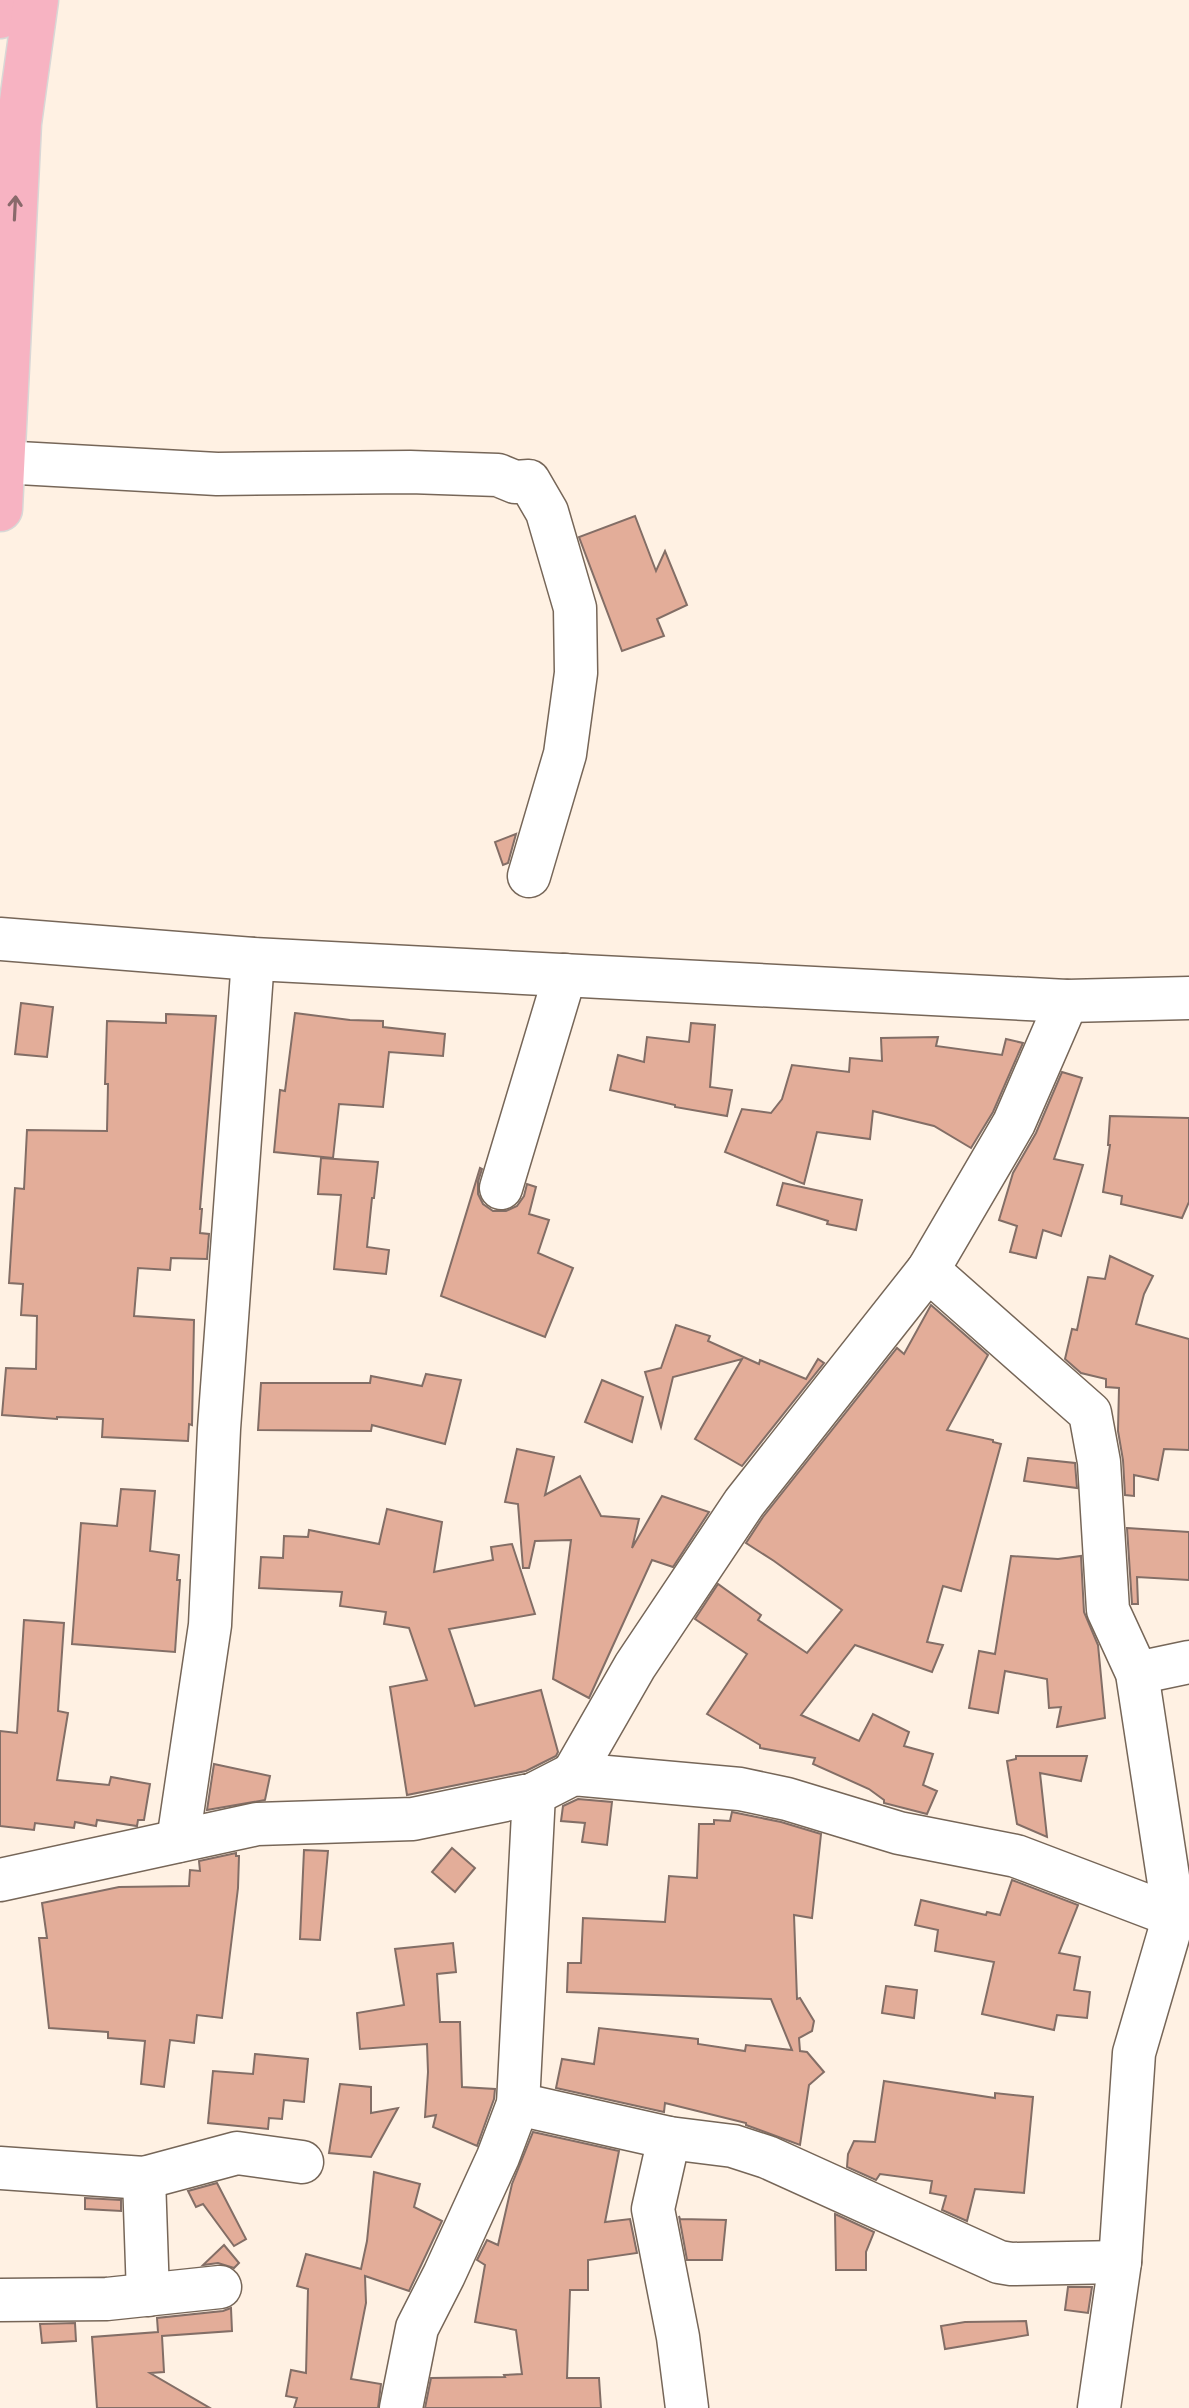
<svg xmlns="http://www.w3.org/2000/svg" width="1189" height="2408" font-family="Jost,sans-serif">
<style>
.building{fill:#e3ad99;stroke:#836e66;stroke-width:2}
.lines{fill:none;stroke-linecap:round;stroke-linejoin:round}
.minor-casing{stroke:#766658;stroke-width:45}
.highway-casing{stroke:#d9d7d6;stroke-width:47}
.minor{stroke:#fff;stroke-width:42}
.highway{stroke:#f7b3c2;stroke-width:44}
.oneway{stroke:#89696b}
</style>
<rect width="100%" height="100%" fill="#fff1e3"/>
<!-- building -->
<g class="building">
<polygon points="635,516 656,571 665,551 687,605 657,619 664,636 622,651 579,537"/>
<polygon points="516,834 508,863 503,865 495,842"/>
<polygon points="21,1003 53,1007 47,1057 15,1054"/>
<polygon points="295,1013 350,1020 383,1021 383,1027 445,1034 443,1056 389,1052 383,1107 339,1104 333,1158 274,1152 280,1090 285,1091"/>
<polygon points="166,1014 216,1016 200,1209 202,1209 200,1233 209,1234 207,1259 171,1258 170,1270 138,1268 134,1316 194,1320 192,1425 189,1424 188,1441 102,1437 103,1419 57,1417 57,1419 2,1415 6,1368 36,1369 37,1316 21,1315 23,1284 9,1283 15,1188 24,1189 27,1130 107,1131 108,1084 105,1084 107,1021 166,1023"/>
<polygon points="691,1023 715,1025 710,1087 732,1090 727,1116 675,1107 675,1105 610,1090 618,1055 644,1062 647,1037 689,1042"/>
<polygon points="938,1037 936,1046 1002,1055 1006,1039 1023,1043 993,1112 971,1148 934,1126 873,1111 870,1139 817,1132 804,1184 725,1152 742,1109 771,1113 782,1099 792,1065 849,1072 850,1058 882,1061 881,1038"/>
<polygon points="1062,1072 1082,1078 1054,1159 1083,1165 1061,1236 1043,1230 1036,1258 1010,1252 1017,1226 999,1220 1013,1173 1036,1133"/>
<polygon points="1110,1116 1189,1118 1189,1202 1182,1218 1121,1204 1122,1196 1103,1192 1110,1145 1108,1145"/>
<polygon points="321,1158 378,1162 374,1198 372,1198 367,1247 389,1250 386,1274 334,1269 341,1195 318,1194"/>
<polygon points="480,1168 482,1169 478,1182 478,1194 483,1204 493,1211 506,1211 517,1206 524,1196 527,1184 536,1187 529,1214 549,1220 538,1253 573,1268 545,1337 441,1296"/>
<polygon points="783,1183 862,1200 856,1230 827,1224 828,1221 777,1205"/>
<polygon points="1110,1256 1153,1276 1144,1294 1136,1324 1189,1339 1189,1450 1164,1449 1158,1480 1134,1475 1134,1496 1125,1495 1123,1460 1118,1431 1119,1388 1106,1387 1106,1379 1081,1373 1065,1359 1072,1329 1077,1330 1088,1277 1105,1279"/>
<polygon points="931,1305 988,1355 947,1430 993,1440 993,1442 1001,1444 961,1591 943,1586 927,1642 943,1645 932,1672 855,1645 801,1715 859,1741 873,1714 909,1732 904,1746 933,1754 923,1785 937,1791 927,1814 884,1803 884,1800 869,1789 813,1764 815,1758 760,1748 760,1745 707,1714 747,1654 695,1619 718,1584 761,1615 758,1620 807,1653 842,1610 774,1561 746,1543 763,1517 897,1348 904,1354"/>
<polygon points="676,1325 710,1336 708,1341 759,1364 760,1360 806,1379 818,1359 824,1363 742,1466 695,1439 742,1359 673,1377 661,1427 645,1372 661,1368"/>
<polygon points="426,1374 461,1380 445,1444 372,1425 371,1431 258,1430 261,1383 370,1383 371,1376 422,1386"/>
<polygon points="602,1380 643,1397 632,1442 585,1422"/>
<polygon points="517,1449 554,1457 545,1495 580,1476 601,1516 639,1519 632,1548 662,1496 709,1512 673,1567 652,1560 589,1698 553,1679 571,1540 535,1541 529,1568 523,1568 518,1504 505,1502"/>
<polygon points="1028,1458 1075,1463 1077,1488 1024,1481"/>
<polygon points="121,1489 155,1491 150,1551 179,1555 177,1580 180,1580 175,1652 72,1644 81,1523 117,1526"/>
<polygon points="387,1509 442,1522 434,1572 493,1560 491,1547 512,1544 535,1614 449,1629 475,1706 541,1690 558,1752 556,1756 526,1771 407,1795 390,1687 427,1680 409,1628 384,1624 386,1612 340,1606 342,1592 259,1588 261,1557 283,1558 284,1536 308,1537 309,1530 379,1544"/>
<polygon points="1127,1528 1189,1532 1189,1580 1137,1577 1138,1604 1132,1604"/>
<polygon points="1011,1556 1058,1559 1081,1556 1084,1612 1098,1645 1105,1718 1057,1727 1061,1707 1049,1708 1047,1679 1005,1671 998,1713 969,1708 979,1651 995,1654"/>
<polygon points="24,1620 64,1623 58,1711 68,1713 57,1780 109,1785 111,1777 150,1784 144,1820 138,1820 137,1826 97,1820 96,1826 75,1822 74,1828 35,1823 34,1830 0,1826 0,1731 17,1733"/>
<polygon points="1016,1756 1087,1756 1081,1781 1040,1773 1047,1837 1017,1824 1007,1761 1016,1759"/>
<polygon points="214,1764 270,1776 265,1800 207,1810"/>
<polygon points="578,1799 612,1802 607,1845 582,1842 585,1823 561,1821 563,1806"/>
<polygon points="732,1812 781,1822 821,1834 812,1918 794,1915 797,1999 800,1998 814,2021 812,2031 799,2038 800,2051 807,2052 824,2072 809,2085 800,2145 746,2125 746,2123 665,2103 664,2112 556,2088 562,2059 594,2064 599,2028 698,2039 698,2044 745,2051 746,2045 792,2050 771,1999 567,1992 568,1963 581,1963 583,1918 665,1922 669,1876 697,1878 699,1824 714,1824 714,1820 730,1821"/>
<polygon points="452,1848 475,1868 455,1892 432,1872"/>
<polygon points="304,1850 328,1851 320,1940 300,1939"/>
<polygon points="236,1853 236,1856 239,1856 238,1888 222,2018 197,2015 194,2043 170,2040 164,2087 141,2084 145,2041 108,2038 108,2032 49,2028 39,1938 47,1938 42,1903 119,1887 189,1886 190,1870 200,1871 199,1861"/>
<polygon points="1012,1880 1078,1905 1059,1953 1080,1957 1074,1990 1090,1992 1087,2018 1057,2015 1054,2030 982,2014 994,1962 935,1951 938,1930 915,1925 921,1900 986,1915 987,1912 1000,1915"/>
<polygon points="453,1943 456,1972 437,1974 440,2022 460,2022 462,2087 495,2089 494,2099 477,2146 433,2127 436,2115 425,2117 428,2072 427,2044 360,2049 357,2013 404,2005 395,1949"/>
<polygon points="886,1986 917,1990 914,2018 882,2013"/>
<polygon points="255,2054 308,2059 304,2102 284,2100 282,2119 269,2118 268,2129 208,2123 213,2071 253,2074"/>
<polygon points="884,2081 995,2098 995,2093 1033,2097 1024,2193 975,2189 967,2221 942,2210 946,2196 930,2193 932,2181 880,2174 876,2180 847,2167 848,2154 854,2141 875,2142"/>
<polygon points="340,2084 371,2087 371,2113 398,2108 371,2157 329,2153"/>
<polygon points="533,2132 619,2151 605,2222 630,2219 637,2253 588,2260 588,2290 570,2290 567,2378 599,2378 601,2408 425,2408 431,2378 505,2377 504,2375 522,2374 516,2330 475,2322 485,2265 477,2260 487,2240 498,2245 512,2184"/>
<polygon points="374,2172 420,2184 414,2207 442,2221 409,2291 365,2276 366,2303 351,2379 381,2384 378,2408 294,2408 297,2398 286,2396 291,2370 306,2373 308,2289 297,2286 306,2254 361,2269 367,2241"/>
<polygon points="217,2183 246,2239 234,2246 203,2204 196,2207 188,2191"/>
<polygon points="85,2198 121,2200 121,2211 85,2209"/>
<polygon points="835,2214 874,2232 866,2252 866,2270 836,2270"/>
<polygon points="679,2216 680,2219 726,2220 722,2260 687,2260"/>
<polygon points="224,2245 239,2263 234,2268 218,2263 203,2265"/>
<polygon points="1068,2287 1092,2287 1088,2313 1065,2310"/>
<polygon points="231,2308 232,2331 162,2336 164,2372 150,2373 210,2408 97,2408 92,2337 158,2332 157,2318 223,2311"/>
<polygon points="1026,2321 1028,2335 945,2349 941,2326 965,2322"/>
<polygon points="75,2323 76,2341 42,2343 40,2324"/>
</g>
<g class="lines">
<!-- minor casing -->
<g class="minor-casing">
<g id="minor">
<polyline points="0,462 217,474 410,472 498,475 515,482 529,481 547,512 575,608 576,673 565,754 529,876"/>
<polyline points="0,939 253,959 1067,1001 1189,998"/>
<polyline points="501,1188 565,975"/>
<polyline points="928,1270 1090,1413 1099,1462 1108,1610 1137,1673 1174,1916 1134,2053 1120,2262 1099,2408"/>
<polyline points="1137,1673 1189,1662"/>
<polyline points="573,1774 635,1666 744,1503 928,1270 1014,1123 1067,1001"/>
<polyline points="178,1841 210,1625 219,1429 253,959"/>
<polyline points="0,1880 257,1824 413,1819 534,1794 573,1774 740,1789 787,1799 899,1833 1016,1856 1174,1916"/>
<polyline points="518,2104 669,2138 733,2146 767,2157 999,2262 1011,2264 1120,2262"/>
<polyline points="669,2138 653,2209 678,2337 687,2408"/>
<polyline points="0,2168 144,2178 237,2153 302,2162"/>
<polyline points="144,2178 148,2295"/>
<polyline points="0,2300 107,2299 220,2287"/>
<polyline points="401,2408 417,2328 444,2275 498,2157 518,2104 534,1794"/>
</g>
</g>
<!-- highway casing -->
<g class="highway-casing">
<g id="highway">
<polyline points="0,16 3,0"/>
<polyline points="0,509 19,123 36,0"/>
</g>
</g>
<!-- minor -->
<use href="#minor" class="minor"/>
<!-- highway -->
<use href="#highway" class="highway"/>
</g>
<!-- one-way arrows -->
<defs><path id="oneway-shaft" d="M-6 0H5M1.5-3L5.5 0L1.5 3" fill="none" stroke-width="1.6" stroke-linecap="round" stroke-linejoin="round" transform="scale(2)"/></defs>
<use class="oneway" href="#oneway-shaft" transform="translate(15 208) rotate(-87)"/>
</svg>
